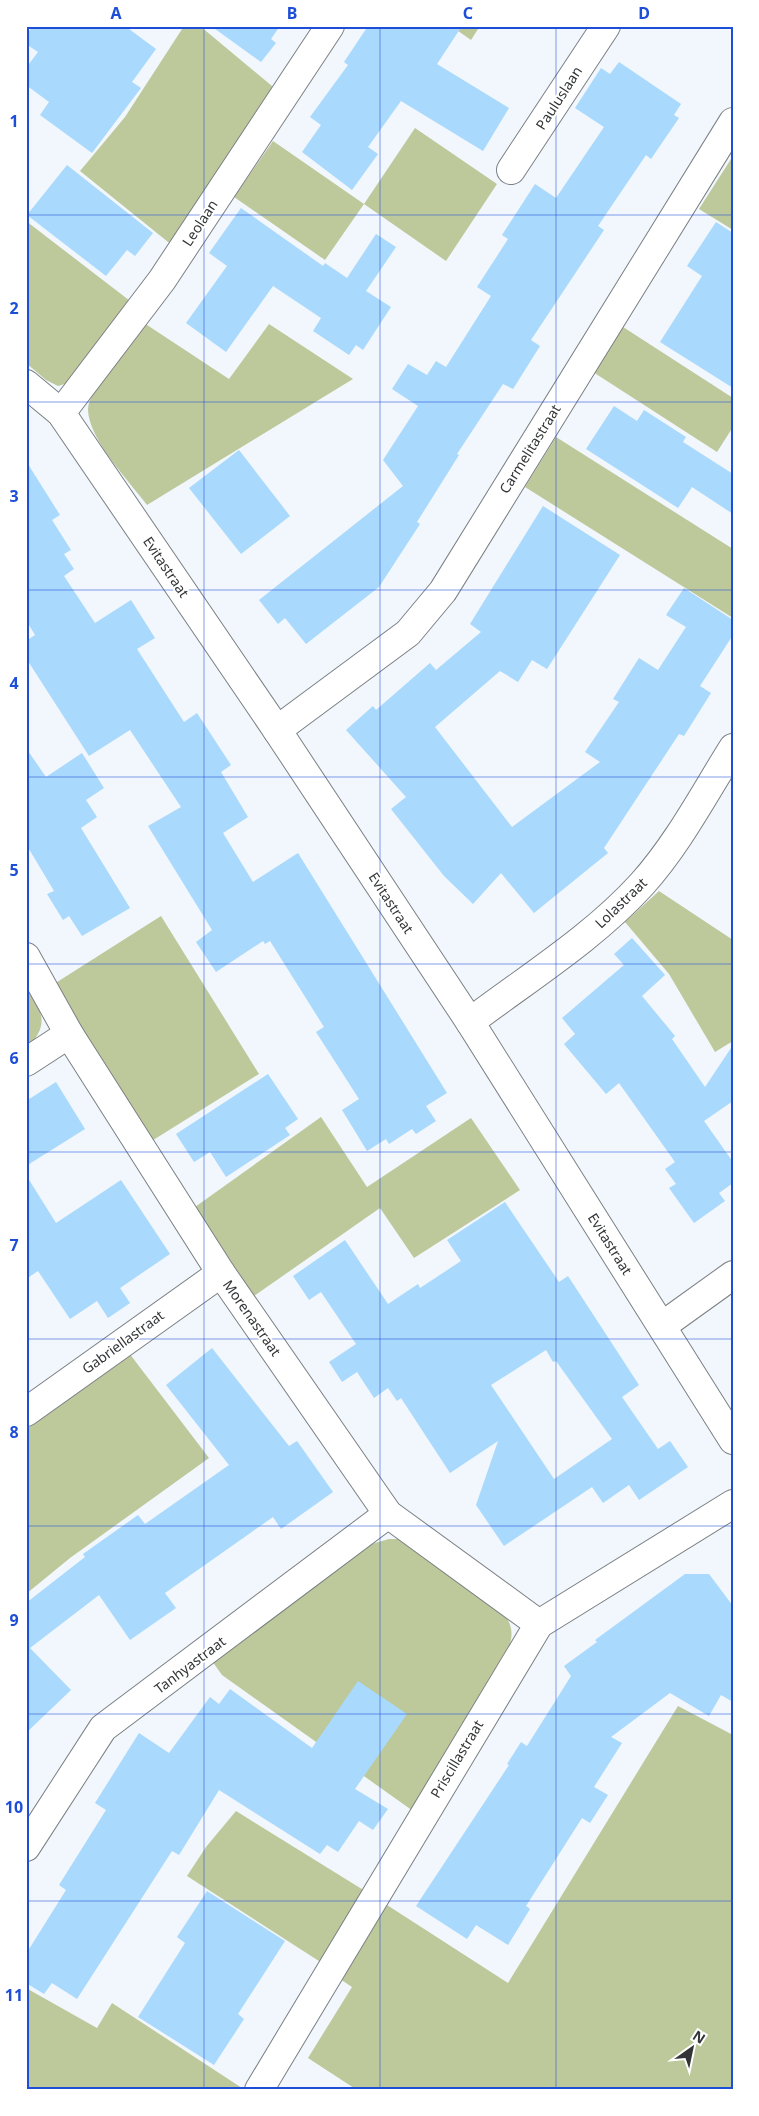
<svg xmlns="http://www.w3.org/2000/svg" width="759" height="2116" font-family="'Noto Sans',sans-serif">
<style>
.green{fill:#bdc99b}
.building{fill:#a9d9fc;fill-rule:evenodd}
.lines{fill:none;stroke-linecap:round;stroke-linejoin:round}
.minor-casing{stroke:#7b8084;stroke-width:30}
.minor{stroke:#fff;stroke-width:28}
.grid{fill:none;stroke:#1d4ed8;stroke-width:1;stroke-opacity:0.55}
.labels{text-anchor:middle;stroke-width:4;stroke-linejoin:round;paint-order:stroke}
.street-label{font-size:14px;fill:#323436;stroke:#fff}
.neatline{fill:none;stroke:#1d4ed8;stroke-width:2}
.grid-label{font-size:16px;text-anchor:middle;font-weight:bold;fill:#1d4ed8}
</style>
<rect width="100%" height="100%" fill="#f1f7fc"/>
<!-- green -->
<g class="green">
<polygon points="184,26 200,26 278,91 173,246 80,171 125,117"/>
<polygon points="451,26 480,26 471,40"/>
<polygon points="415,128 497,184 446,261 364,204 325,260 234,197 273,141 364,204"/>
<polygon points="731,159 733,160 733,230 699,209"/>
<polygon points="26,221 134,304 68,383 58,386 46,380 26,363"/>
<path d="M 141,321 L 229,379 L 269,324 L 353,379 L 147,505 C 129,481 89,440 88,410 C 88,390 128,340 141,321 Z"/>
<polygon points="623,327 733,398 733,427 717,452 593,372"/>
<polygon points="556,437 733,549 733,618 525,487"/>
<polygon points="659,891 733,940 733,1041 715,1052 669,974 625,922"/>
<polygon points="161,916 259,1074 150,1142 54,984"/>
<path d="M 26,985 C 42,1012 51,1024 26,1049 Z"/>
<polygon points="321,1117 367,1187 471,1118 520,1190 414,1258 380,1208 254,1296 195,1207"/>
<polygon points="129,1353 209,1458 70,1558 26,1594 26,1426"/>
<path d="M 389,1539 L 401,1539 L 502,1612 C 515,1627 513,1638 506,1655 L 413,1811 L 222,1675 L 212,1661 L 361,1547 Z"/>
<polygon points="678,1706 733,1735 733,2090 357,2090 308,2058 352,1987 340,1979 387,1905 508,1983"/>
<polygon points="236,1811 365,1891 322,1963 187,1876 206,1847"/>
<polygon points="26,1988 97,2028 112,2003 245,2090 26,2090"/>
</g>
<!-- building -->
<g class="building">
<polygon points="33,26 125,26 156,49 132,82 141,88 92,153 40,115 49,102 26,85 26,68 38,52 26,44 26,35"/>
<polygon points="211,26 280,26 271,39 276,43 261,62"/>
<polygon points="368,26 462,26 437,64 509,108 483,151 401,101 368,147 378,154 352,190 302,152 321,125 310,117 348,65 344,62"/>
<polygon points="619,62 681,104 674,115 679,118 651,159 646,155 598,226 604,230 531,340 540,346 513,389 503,384 457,454 459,455 417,522 420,524 379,587 306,644 285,618 278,624 259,600 403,486 383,460 418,406 392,389 408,364 427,375 436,361 446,367 491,296 477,287 508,239 502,235 535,184 556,198 604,127 575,108 601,68 610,74"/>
<polygon points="67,165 153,233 135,256 127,250 106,276 27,215"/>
<polygon points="241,208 323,266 325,263 347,278 376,234 396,247 366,291 391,307 363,350 356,345 349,355 313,331 321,318 273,286 226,352 186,323 227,266 209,253"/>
<polygon points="716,222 733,233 733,388 660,342 702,276 687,266"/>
<polygon points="614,406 637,421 644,410 686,437 683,442 733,474 733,514 692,487 678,508 586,449"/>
<polygon points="239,450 290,516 241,554 189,488"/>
<polygon points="26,461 60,515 52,520 71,550 64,554 74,569 64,576 95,623 131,600 155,638 137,649 184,722 197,713 231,765 221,772 248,817 223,833 253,882 298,853 447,1093 426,1106 436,1121 416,1134 412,1129 389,1144 386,1139 367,1151 342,1110 359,1099 316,1032 324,1027 270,941 265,944 263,941 216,972 196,942 212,930 148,826 181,807 130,730 89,756 26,658 26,641 35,635 26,620"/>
<polygon points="543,506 620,555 547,669 532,660 518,682 500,671 435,727 512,827 600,762 585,752 619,702 613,699 639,658 658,670 686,627 666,615 684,588 733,620 733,635 700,686 711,693 684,736 679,734 604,848 608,853 534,913 501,873 473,904 444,876 391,809 406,797 346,730 373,706 376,710 430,663 436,670 481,632 470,624"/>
<polygon points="26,748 46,777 82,753 104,788 86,800 97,817 81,828 130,908 82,936 69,916 63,920 47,894 54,891 26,844"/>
<polygon points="632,938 665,975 642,996 675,1036 672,1039 705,1087 733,1045 733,1101 704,1121 733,1162 733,1183 719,1193 725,1201 694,1223 669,1188 676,1184 665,1169 675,1162 619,1083 606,1094 564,1044 575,1034 562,1018 624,965 614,954"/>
<polygon points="268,1074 298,1119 285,1128 290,1135 226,1177 210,1152 194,1162 176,1134"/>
<polygon points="56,1082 85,1129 26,1166 26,1101"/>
<polygon points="26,1175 56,1223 121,1180 170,1254 120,1288 130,1303 108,1318 97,1301 70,1319 38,1271 26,1279"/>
<path d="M 505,1202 L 559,1282 L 568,1276 L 639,1385 L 622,1397 L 658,1449 L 670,1441 L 688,1467 L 639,1500 L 629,1485 L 603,1503 L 592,1487 L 504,1546 L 476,1505 L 498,1441 L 450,1473 L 401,1398 L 397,1401 L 388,1388 L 374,1398 L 357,1372 L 342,1382 L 329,1362 L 356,1344 L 321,1292 L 309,1300 L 293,1276 L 345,1240 L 388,1304 L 418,1284 L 420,1288 L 461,1261 L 447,1240 ZM 546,1350 L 553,1362 L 556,1361 L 612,1439 L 554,1479 L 491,1385 Z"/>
<polygon points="212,1348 289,1446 297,1441 333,1492 281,1529 273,1517 165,1593 176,1608 130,1640 99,1595 30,1648 71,1690 26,1733 26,1603 85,1557 83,1554 138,1515 145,1524 229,1465 166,1385"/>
<polygon points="685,1574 709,1574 733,1606 733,1702 721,1695 709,1716 670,1693 611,1737 622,1743 594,1787 608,1795 590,1823 582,1818 526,1906 530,1909 508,1945 476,1925 467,1939 416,1906 509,1765 507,1764 521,1742 527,1746 571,1676 564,1666 597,1642 595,1640"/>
<polygon points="358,1681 407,1714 355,1789 388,1809 373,1830 359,1821 338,1852 327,1845 320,1854 219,1790 179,1855 172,1851 77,1999 52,1983 44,1994 26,1983 26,1954 66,1890 59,1885 106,1810 95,1803 139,1733 169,1753 210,1697 219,1704 230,1689 312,1748"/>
<polygon points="207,1891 285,1941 238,2014 244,2019 214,2065 138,2017 185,1943 177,1937"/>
</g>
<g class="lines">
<!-- minor casing -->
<g class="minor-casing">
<g id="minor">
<polyline points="511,170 606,26"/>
<polyline points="26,384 61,413 277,730 470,1022 733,1440"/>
<polyline points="61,413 162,280 330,26"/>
<polyline points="277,730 408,633 443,591 733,122"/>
<polyline points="26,957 69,1034 221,1273 388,1514 539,1624"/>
<path d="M 470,1022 C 528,978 593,938 642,884 C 678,844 704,794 733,748"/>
<polyline points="26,1062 69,1034"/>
<polyline points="662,1326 733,1275"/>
<polyline points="26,1412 221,1273"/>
<polyline points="26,1847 103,1728 388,1514"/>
<polyline points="259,2090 539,1624 733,1504"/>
</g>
</g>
<!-- minor -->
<use href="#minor" class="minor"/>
</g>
<!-- grid -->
<path class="grid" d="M 204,26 L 204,2090M 380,26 L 380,2090M 556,26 L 556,2090M 26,215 L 733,215M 26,402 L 733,402M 26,590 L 733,590M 26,777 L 733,777M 26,964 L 733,964M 26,1152 L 733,1152M 26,1339 L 733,1339M 26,1526 L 733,1526M 26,1714 L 733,1714M 26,1901 L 733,1901"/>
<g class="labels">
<!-- street labels -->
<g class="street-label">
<text transform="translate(559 98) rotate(-57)" y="5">Pauluslaan</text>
<text transform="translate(200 223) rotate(-57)" y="5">Leolaan</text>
<text transform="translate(530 449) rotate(-58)" y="5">Carmelitastraat</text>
<text transform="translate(166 567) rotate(56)" y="5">Evitastraat</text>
<text transform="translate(391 903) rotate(57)" y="5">Evitastraat</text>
<text transform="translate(621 903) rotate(-44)" y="5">Lolastraat</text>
<text transform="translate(610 1244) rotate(58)" y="5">Evitastraat</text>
<text transform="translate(252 1318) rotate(55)" y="5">Morenastraat</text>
<text transform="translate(123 1342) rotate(-36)" y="5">Gabriellastraat</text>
<text transform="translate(190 1665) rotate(-37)" y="5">Tanhyastraat</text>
<text transform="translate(457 1759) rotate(-59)" y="5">Priscillastraat</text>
</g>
</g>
<!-- border -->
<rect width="759" height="2116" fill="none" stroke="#ffffff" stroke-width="55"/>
<!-- north arrow -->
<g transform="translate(692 2048) rotate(33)" stroke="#ffffff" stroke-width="4" paint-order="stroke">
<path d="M0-4L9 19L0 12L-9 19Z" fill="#323436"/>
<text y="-8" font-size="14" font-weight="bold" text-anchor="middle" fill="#323436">N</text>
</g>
<rect x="28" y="28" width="704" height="2060" class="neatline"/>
<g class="grid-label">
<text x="116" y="19">A</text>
<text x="292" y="19">B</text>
<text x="468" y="19">C</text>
<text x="644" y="19">D</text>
<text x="14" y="127">1</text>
<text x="14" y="314">2</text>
<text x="14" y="502">3</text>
<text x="14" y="689">4</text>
<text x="14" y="876">5</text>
<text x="14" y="1064">6</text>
<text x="14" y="1251">7</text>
<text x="14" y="1438">8</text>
<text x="14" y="1626">9</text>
<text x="14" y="1813">10</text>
<text x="14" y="2001">11</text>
</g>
</svg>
